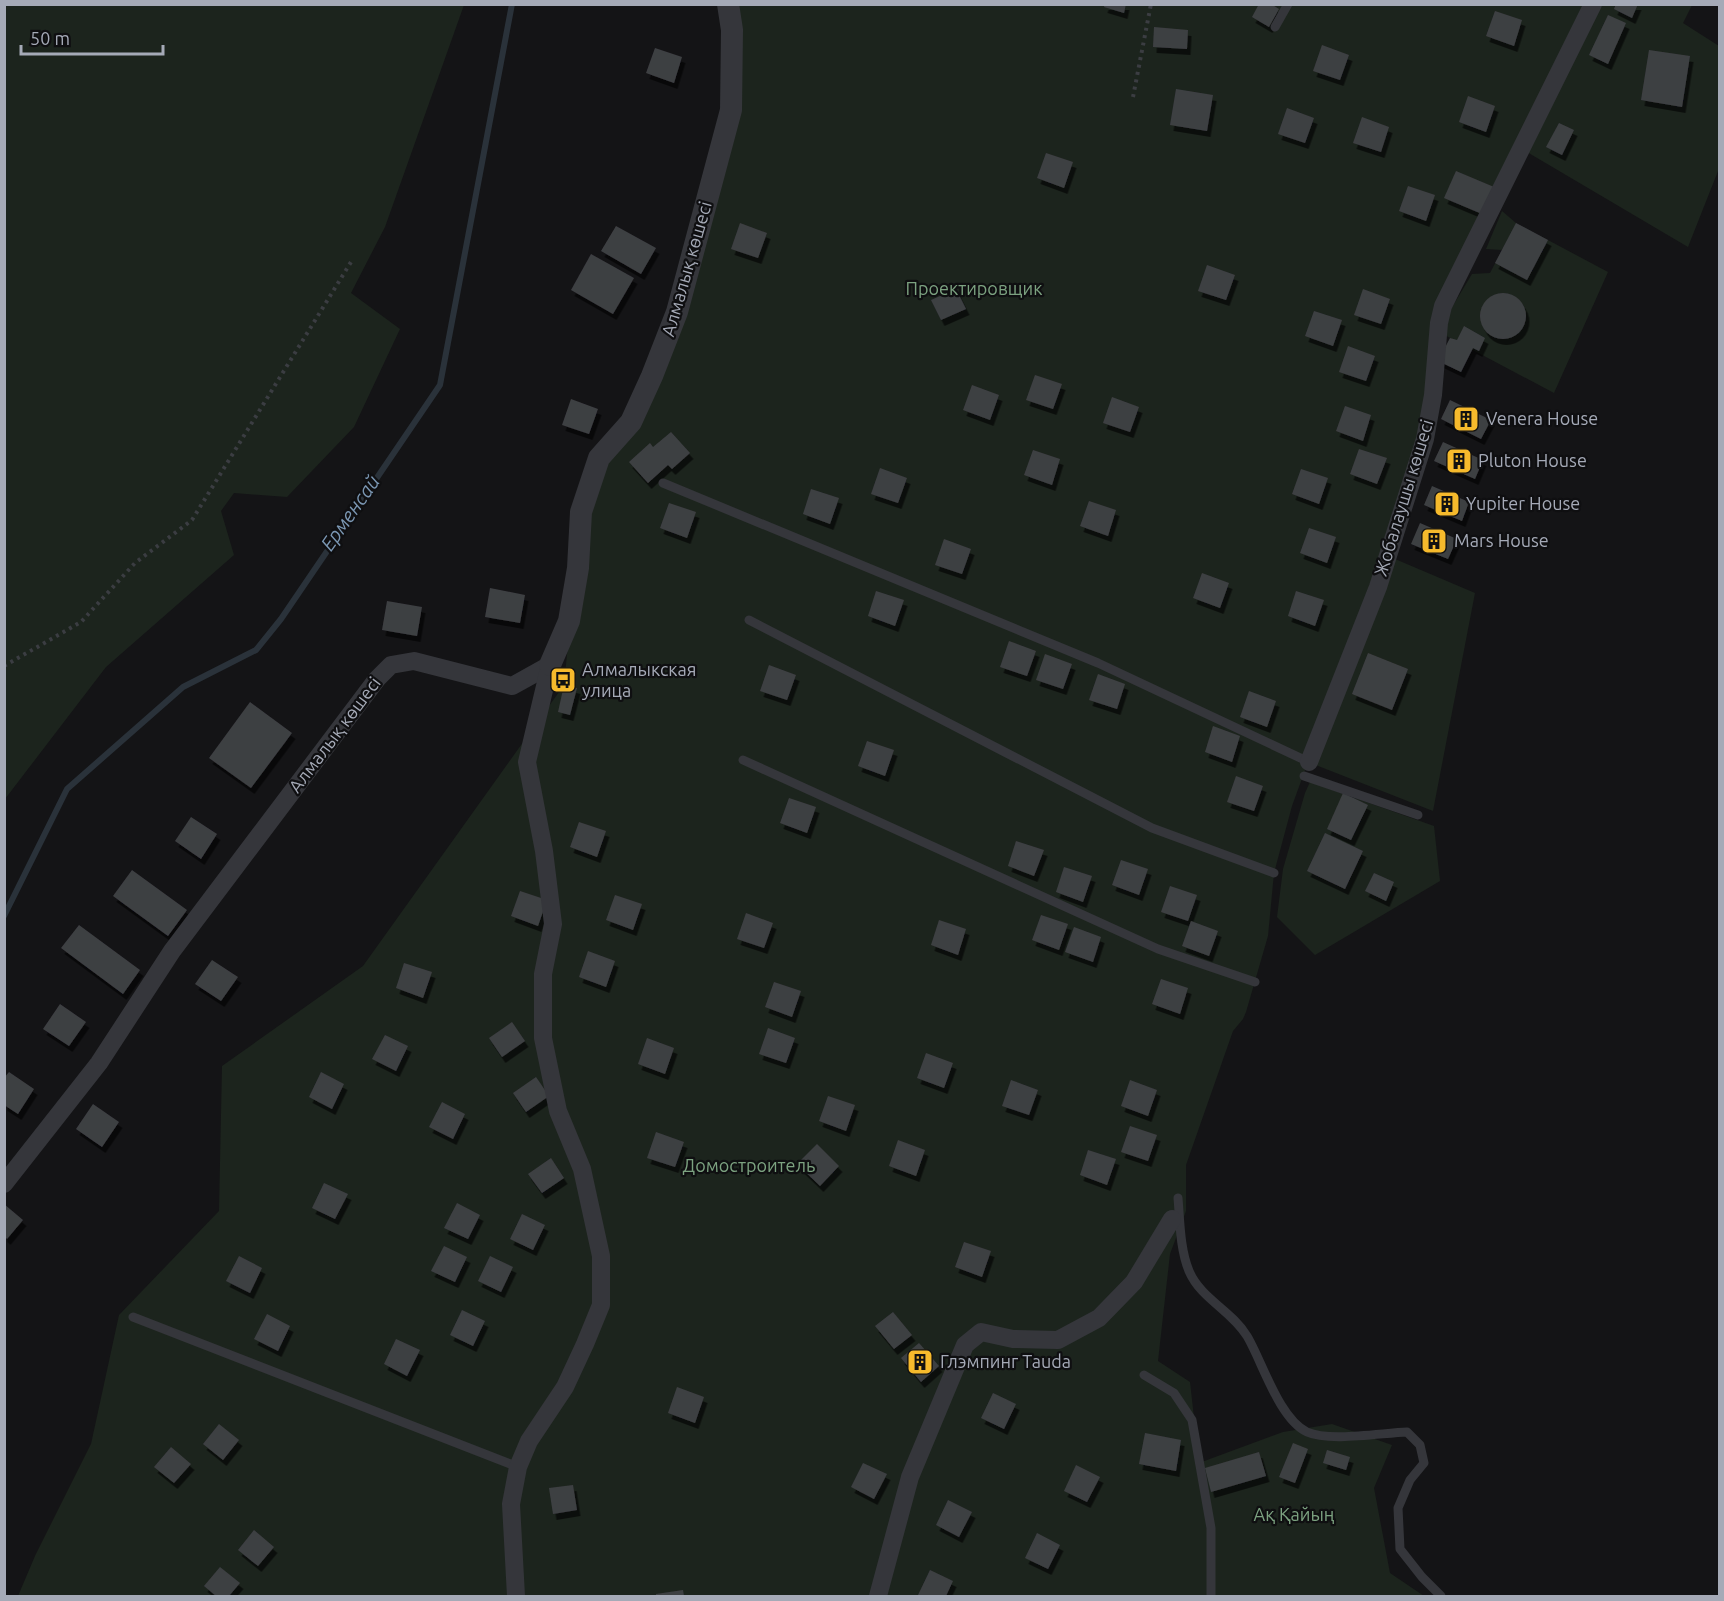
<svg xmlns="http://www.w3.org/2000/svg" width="1724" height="1601" font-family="Ubuntu,sans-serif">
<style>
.green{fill:#1c241d}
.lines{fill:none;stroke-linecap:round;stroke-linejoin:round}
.stream{stroke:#2a323a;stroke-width:6}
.building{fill:#3e3f43;filter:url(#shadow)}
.path{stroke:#3b3d42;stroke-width:4;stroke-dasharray:3 4.5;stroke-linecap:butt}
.service{stroke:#35363b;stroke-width:9}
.minor{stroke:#35363b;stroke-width:18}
.tertiary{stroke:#35363b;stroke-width:22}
.labels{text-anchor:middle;stroke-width:4.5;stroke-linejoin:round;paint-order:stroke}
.street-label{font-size:18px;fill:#a5aab7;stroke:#0f0f11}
.park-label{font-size:18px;fill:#7ca280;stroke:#0f0f11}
.poi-label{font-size:18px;fill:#a5aab7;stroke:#0f0f11;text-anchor:start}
.water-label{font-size:20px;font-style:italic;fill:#7b97b3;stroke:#0f0f11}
</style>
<defs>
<filter id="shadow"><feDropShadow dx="3.5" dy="6" stdDeviation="0" flood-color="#0009"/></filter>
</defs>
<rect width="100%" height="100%" fill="#141416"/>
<!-- green -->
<g class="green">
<polygon points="4,5 464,5 385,227 351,293 400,329 354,427 287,497 234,493 221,511 234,555 106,667 5,799"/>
<polygon points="728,5 1692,5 1683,23 1719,46 1720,166 1688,247 1522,149 1439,329 1472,274 1490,273 1502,250 1486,249 1502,211 1516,223 1608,272 1554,393 1439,332 1433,395 1388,556 1475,593 1433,811 1308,762 1292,806 1274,873 1268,936 1246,1012 1243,1019 1233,1031 1186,1165 1186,1211 1170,1254 1158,1361 1190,1382 1199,1463 1283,1432 1332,1424 1392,1445 1374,1488 1390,1573 1424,1596 18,1596 35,1556 91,1444 119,1315 219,1211 222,1066 363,966 564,685 581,512 631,422 731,110"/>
<polygon points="1310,782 1434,826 1440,881 1315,955 1277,917 1283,869 1305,793"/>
</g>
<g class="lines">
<!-- stream -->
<polyline class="stream" points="4,916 67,789 183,687 256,650 281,619 440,385 512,4"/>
</g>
<!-- building -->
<g class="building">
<polygon points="1105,4 1126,4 1124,13 1104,7"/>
<polygon points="1259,4 1271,4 1279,9 1269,27 1252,17"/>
<polygon points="1616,4 1638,4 1632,18 1614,9"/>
<polygon points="1495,11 1522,20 1514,46 1486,36"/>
<polygon points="1608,15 1626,23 1608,64 1589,55"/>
<polygon points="1154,27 1188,30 1187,49 1153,47"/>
<polygon points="1322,45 1349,55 1340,80 1313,71"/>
<polygon points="655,48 682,57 674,83 646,73"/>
<polygon points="1649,50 1690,56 1682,107 1641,100"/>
<polygon points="1176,89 1213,95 1207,131 1170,125"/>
<polygon points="1468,96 1495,106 1486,132 1459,122"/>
<polygon points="1287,108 1314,118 1305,143 1278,134"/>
<polygon points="1362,117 1389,127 1381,152 1353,143"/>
<polygon points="1559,123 1574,130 1562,155 1546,147"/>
<polygon points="1046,153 1073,162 1064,188 1037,178"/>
<polygon points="1456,171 1494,187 1482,214 1444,198"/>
<polygon points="1408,186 1435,195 1426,221 1399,211"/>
<polygon points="740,223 767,233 758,258 731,249"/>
<polygon points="1516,223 1548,240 1527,280 1495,263"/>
<polygon points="616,226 656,248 641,274 601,251"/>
<polygon points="591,254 634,278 613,314 571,290"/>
<polygon points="1207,265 1235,275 1226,300 1198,291"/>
<polygon points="956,289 966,309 941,320 931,300"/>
<polygon points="1363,289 1390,299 1381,324 1354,315"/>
<circle cx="1503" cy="316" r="23"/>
<polygon points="1314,311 1342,320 1333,346 1305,336"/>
<polygon points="1464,326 1485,338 1479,351 1473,348 1461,372 1438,361 1450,338 1457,340"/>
<polygon points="1348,346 1375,356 1366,381 1339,372"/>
<polygon points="1035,375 1062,384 1053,409 1026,400"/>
<polygon points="972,385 999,395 990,420 963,410"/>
<polygon points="1112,397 1139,407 1130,432 1103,423"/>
<polygon points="571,399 598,409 589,434 562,425"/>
<polygon points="1450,400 1491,420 1481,439 1441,419"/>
<polygon points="1345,406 1371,415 1363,441 1336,431"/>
<polygon points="671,432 690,453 672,469 668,465 648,483 629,462 650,443 653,447"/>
<polygon points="1443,442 1483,460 1475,479 1434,461"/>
<polygon points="1359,449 1387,458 1377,484 1350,474"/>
<polygon points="1033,450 1060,459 1052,485 1024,475"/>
<polygon points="880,468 907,478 898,503 871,494"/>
<polygon points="1301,469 1328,478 1319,504 1292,494"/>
<polygon points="1432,486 1469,502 1462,521 1424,505"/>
<polygon points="811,489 839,498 830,524 803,514"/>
<polygon points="1089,501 1116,510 1108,536 1080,526"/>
<polygon points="669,503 696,512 687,538 660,528"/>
<polygon points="1420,523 1457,539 1448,559 1411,544"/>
<polygon points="1309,528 1336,537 1327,563 1300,553"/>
<polygon points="944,539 971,549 962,574 935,565"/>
<polygon points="1202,573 1229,583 1220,608 1193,598"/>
<polygon points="490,588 525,595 520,623 485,617"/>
<polygon points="876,591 904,600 895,626 868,616"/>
<polygon points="1296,591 1324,600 1315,626 1288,616"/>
<polygon points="387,601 422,607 417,636 382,630"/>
<polygon points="1009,641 1036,651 1027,676 1000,667"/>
<polygon points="1368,653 1408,669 1392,710 1352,694"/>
<polygon points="1045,654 1072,664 1063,689 1036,680"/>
<polygon points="769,665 796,675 787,700 760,691"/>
<polygon points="1098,674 1125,684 1117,709 1089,700"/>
<polygon points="564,685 577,688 570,715 558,712"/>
<polygon points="1249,691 1276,701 1267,727 1240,717"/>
<polygon points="250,702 292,733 251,788 209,758"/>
<polygon points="1213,726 1240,736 1232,762 1205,752"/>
<polygon points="867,741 894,750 885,776 858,766"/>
<polygon points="1236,776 1263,786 1254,811 1227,802"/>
<polygon points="1343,793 1368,805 1351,840 1327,829"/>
<polygon points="789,798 816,807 807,833 780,823"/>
<polygon points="191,817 217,834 201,859 175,841"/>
<polygon points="579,822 606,831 597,857 570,847"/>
<polygon points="1325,833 1363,851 1345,889 1307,871"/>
<polygon points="1016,841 1044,850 1034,876 1008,866"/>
<polygon points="1121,860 1148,869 1139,895 1112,885"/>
<polygon points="1064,867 1092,876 1083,902 1056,892"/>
<polygon points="132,870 187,910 168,936 113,896"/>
<polygon points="1374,873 1394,882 1386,901 1365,891"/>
<polygon points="1170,886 1197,895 1188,921 1161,912"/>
<polygon points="520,891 547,900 538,926 511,916"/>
<polygon points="615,895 642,904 633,930 606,920"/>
<polygon points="746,913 773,923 764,948 737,939"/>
<polygon points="1041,915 1068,924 1059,950 1032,940"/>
<polygon points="939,920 966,929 958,955 931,945"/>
<polygon points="1191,921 1218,931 1209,956 1182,946"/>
<polygon points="79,925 140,970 123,994 61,948"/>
<polygon points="1074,927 1101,937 1093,962 1065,952"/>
<polygon points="588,951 615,961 606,987 579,977"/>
<polygon points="212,960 238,977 221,1001 195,984"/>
<polygon points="404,963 432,972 423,998 396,988"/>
<polygon points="1161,979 1188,988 1180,1014 1152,1004"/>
<polygon points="774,982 801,991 792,1017 765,1007"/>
<polygon points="60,1004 86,1022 69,1046 43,1029"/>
<polygon points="512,1022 525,1041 502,1057 489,1038"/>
<polygon points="768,1028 795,1038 786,1063 759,1054"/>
<polygon points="385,1035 408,1046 396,1071 372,1059"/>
<polygon points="647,1038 674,1048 665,1074 638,1064"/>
<polygon points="926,1053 953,1063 944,1088 917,1078"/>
<polygon points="9,1072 34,1089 18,1114 4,1105 4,1078"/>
<polygon points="321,1072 344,1084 332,1109 309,1097"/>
<polygon points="536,1077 549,1096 526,1112 513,1093"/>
<polygon points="1011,1080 1038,1090 1029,1115 1002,1106"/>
<polygon points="1130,1080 1157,1090 1148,1116 1121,1106"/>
<polygon points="828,1096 855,1105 846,1131 819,1121"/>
<polygon points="442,1102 465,1114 453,1139 429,1127"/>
<polygon points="93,1104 119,1122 102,1147 76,1129"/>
<polygon points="1130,1126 1157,1135 1148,1161 1121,1152"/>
<polygon points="656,1132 684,1142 675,1167 647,1158"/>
<polygon points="898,1140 925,1150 916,1176 889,1166"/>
<polygon points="817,1144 839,1166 820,1186 797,1164"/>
<polygon points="1088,1150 1116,1159 1107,1185 1080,1175"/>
<polygon points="551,1158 564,1178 542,1193 528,1174"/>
<polygon points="324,1183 348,1194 335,1219 312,1208"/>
<polygon points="457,1203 480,1215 468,1239 444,1228"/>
<polygon points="4,1204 23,1220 7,1239 4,1236"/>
<polygon points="522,1214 545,1225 533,1250 510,1239"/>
<polygon points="964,1242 991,1251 982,1277 955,1267"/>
<polygon points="444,1246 467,1257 455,1282 431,1271"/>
<polygon points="239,1256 262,1268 250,1293 226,1281"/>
<polygon points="490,1256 513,1267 501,1292 478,1281"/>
<polygon points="462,1310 485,1321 473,1346 450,1335"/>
<polygon points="893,1312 912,1335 894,1349 875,1326"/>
<polygon points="267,1314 290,1326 278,1351 254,1339"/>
<polygon points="396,1339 420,1350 407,1376 384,1364"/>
<polygon points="919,1343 939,1366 921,1382 901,1358"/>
<polygon points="677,1387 704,1397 695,1423 668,1413"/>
<polygon points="993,1393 1016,1404 1004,1429 981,1418"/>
<polygon points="219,1424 239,1440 223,1460 203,1444"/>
<polygon points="1145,1433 1181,1440 1176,1471 1139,1464"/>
<polygon points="1293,1443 1308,1449 1295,1483 1279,1477"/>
<polygon points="171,1447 191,1464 174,1483 154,1467"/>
<polygon points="1327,1450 1350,1457 1346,1470 1323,1463"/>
<polygon points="1259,1452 1266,1476 1211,1492 1205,1468"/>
<polygon points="863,1463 887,1474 874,1499 851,1487"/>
<polygon points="1076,1465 1100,1477 1087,1502 1064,1491"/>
<polygon points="573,1485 577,1510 553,1514 549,1488"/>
<polygon points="948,1500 972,1512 959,1537 936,1525"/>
<polygon points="254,1530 274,1547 258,1566 238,1550"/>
<polygon points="1037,1533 1060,1545 1048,1569 1025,1558"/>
<polygon points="220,1567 240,1583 229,1596 216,1596 204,1586"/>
<polygon points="930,1570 953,1581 946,1596 922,1596 918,1595"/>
<polygon points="683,1590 684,1596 656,1596 656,1594"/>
</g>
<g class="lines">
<!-- path -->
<g class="path">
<polyline points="1133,97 1151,4"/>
<polyline points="4,666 81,622 135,563 192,520 351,262"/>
</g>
<!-- service -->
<g class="service">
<polyline points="1275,27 1288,4"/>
<polyline points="663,483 1098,663 1309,762"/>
<polyline points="749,620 1152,828 1274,873"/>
<polyline points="743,760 1158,949 1255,982"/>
<polyline points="1304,776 1418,815"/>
<path d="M 1178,1198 C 1180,1222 1180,1249 1189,1271 C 1201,1299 1231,1310 1247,1336 C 1262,1361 1279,1419 1307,1432 C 1329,1442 1381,1433 1407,1432 L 1420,1445 L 1424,1463 L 1410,1480 L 1398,1508 L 1400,1549 L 1422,1577 L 1441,1596"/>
<polyline points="133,1317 518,1467"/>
<polyline points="1144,1375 1174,1393 1192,1420 1211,1528 1211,1596"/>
</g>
<!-- minor -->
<g class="minor">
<polyline points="1309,762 1378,587 1425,439 1433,395 1439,323 1443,306 1593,4"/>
<polyline points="4,1184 99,1063 172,951 377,679 391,665 414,661 512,686 550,665"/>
<polyline points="516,1596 511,1504 518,1467 529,1441 565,1387 585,1344 601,1305 601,1256 582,1169 558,1111 543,1038 543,974 553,924 544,851 527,762 550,665"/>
<polyline points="878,1596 910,1477 965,1345 981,1332 1013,1339 1058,1340 1099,1318 1134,1282 1172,1219"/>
</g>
<!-- tertiary -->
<polyline class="tertiary" points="550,665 569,621 578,568 581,512 599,458 631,422 652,376 677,312 731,110 732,30 728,4"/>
</g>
<!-- icons -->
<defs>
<g id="building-square" transform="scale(1.35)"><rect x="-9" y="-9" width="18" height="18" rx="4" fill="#f6ba2c" stroke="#0f0f11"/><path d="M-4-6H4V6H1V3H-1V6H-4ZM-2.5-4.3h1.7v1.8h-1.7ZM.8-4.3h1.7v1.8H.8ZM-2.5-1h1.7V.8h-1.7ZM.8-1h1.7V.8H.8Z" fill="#111"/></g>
<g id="bus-square" transform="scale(1.35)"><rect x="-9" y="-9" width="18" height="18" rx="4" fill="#f6ba2c" stroke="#0f0f11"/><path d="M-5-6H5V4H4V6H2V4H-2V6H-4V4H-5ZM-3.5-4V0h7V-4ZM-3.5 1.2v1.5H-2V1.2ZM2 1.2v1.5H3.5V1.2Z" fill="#111"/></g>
</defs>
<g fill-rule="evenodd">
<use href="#building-square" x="1466" y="419"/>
<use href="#building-square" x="1459" y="461"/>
<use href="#building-square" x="1447" y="504"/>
<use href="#building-square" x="1434" y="541"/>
<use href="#bus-square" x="563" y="680"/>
<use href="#building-square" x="920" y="1362"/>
</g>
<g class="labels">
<!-- street labels -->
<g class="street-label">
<text transform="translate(687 269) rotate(-74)" y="6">Алмалық көшесі</text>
<text transform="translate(1404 498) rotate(-73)" y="6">Жобалаушы көшесі</text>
<text transform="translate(335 735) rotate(-53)" y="6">Алмалық көшесі</text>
</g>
<!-- park labels -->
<g class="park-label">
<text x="974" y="295">Проектировщик</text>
<text x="749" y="1172">Домостроитель</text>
<text x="1294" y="1521">Ақ Қайың</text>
</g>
<!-- poi labels -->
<g class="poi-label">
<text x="1486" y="425">Venera House</text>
<text x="1478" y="467">Pluton House</text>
<text x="1466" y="510">Yupiter House</text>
<text x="1454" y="547">Mars House</text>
<text x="582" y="676">Алмалыкская<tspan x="582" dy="21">улица</tspan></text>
<text x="940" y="1368">Глэмпинг Tauda</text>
</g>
<!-- water labels -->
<g class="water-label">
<text transform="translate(350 513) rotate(-55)" y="7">Ерменсай</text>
</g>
</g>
<!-- border -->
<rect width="1724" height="1601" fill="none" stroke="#a5aab7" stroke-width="12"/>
<!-- scale -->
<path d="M21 45v9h142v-9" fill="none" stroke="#a5aab7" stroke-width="3"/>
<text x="30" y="45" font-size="18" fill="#a5aab7" stroke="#0f0f11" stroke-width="4.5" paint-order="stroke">50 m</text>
</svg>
